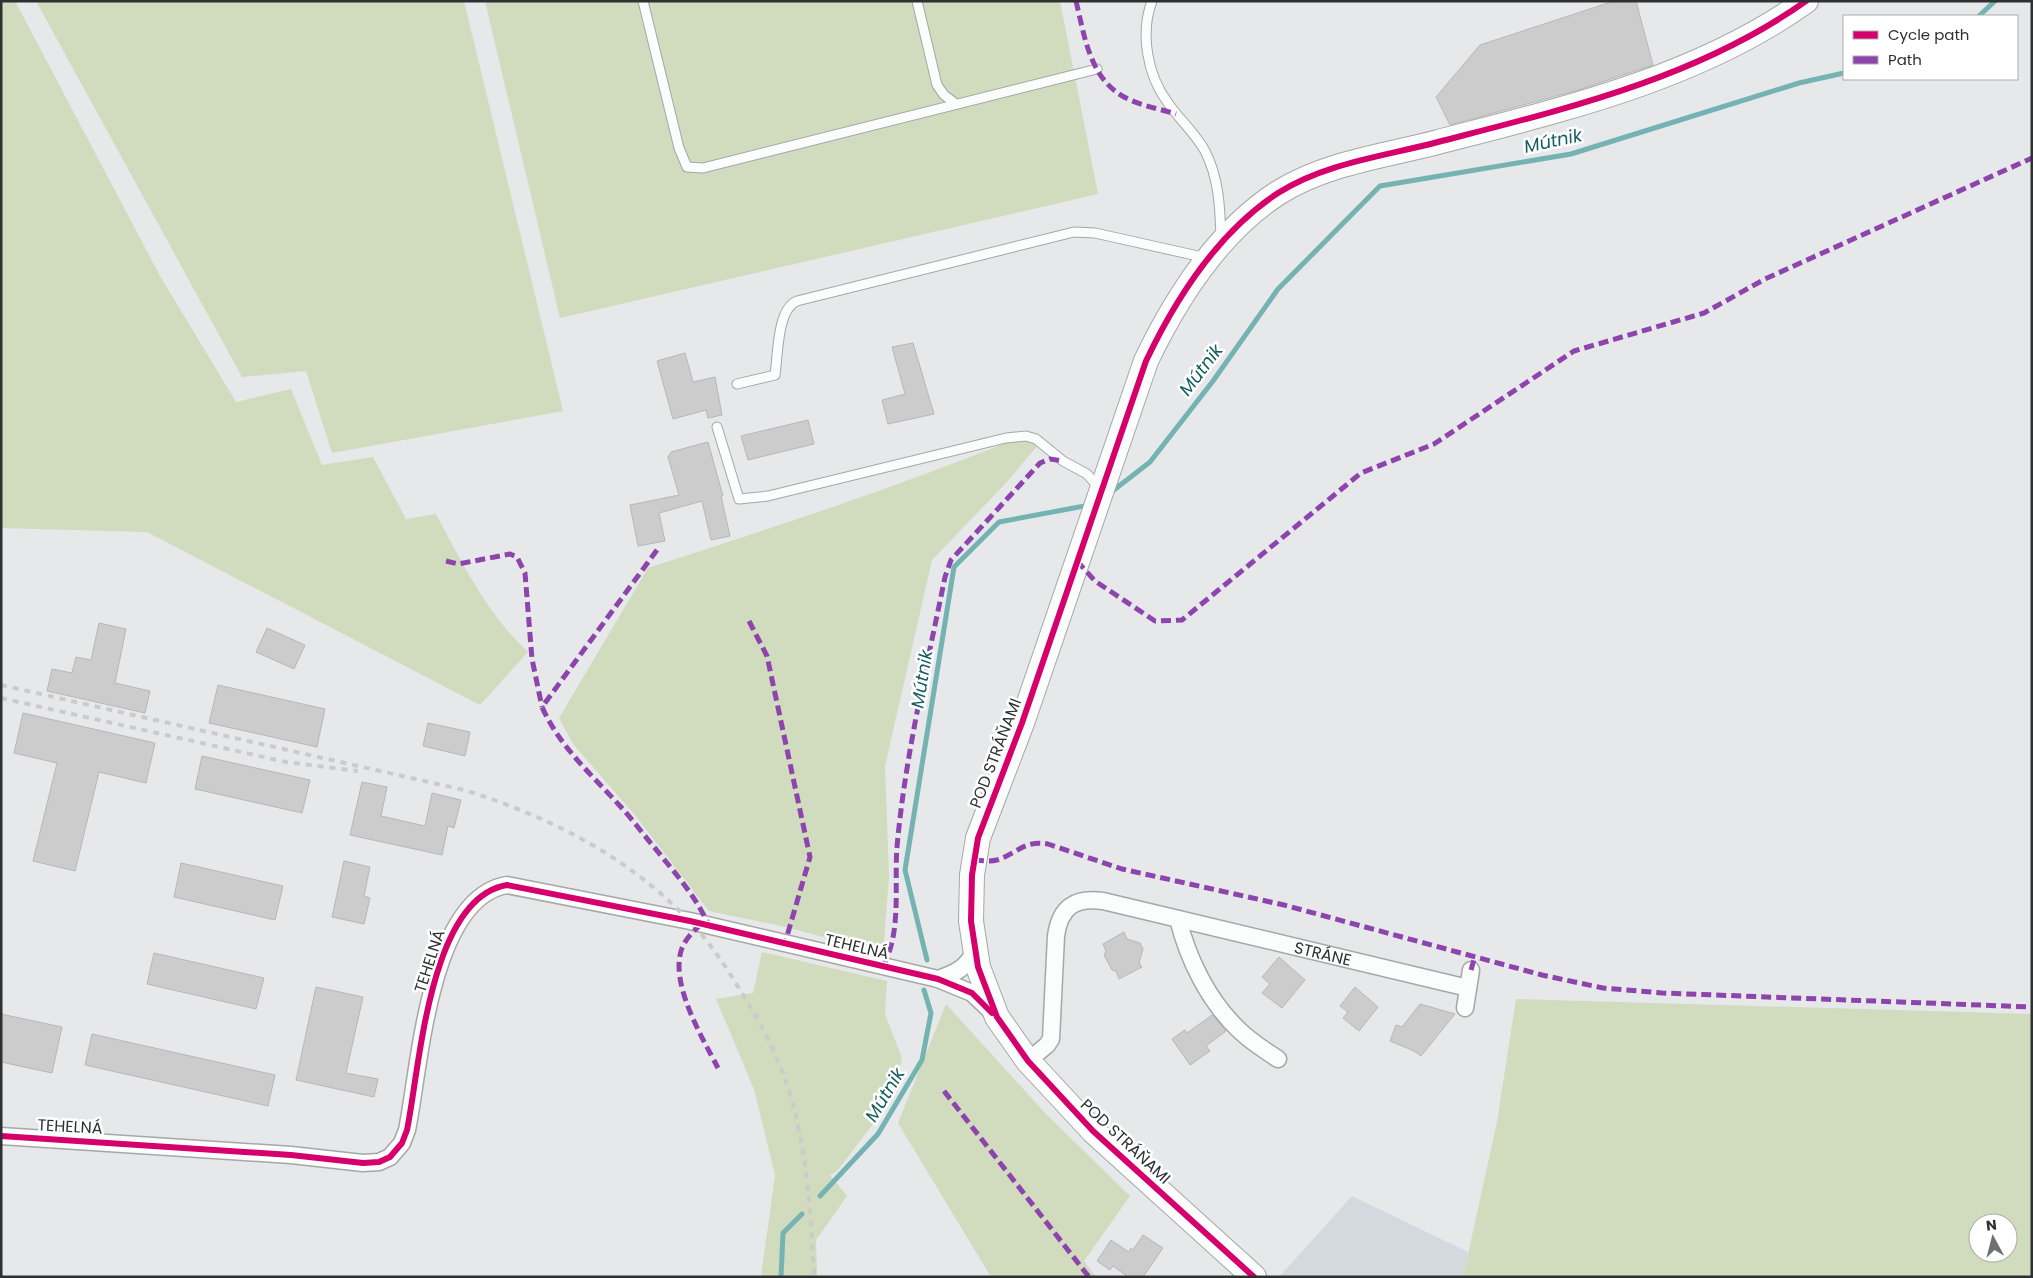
<svg xmlns="http://www.w3.org/2000/svg" width="2033" height="1278" font-family="Poppins,sans-serif">
<style>
.built{fill:#d4d9e0}
.green{fill:#d1dbbe;fill-rule:evenodd}
.lines{fill:none;stroke-linecap:round;stroke-linejoin:round}
.stream{stroke:#75b3b3;stroke-width:5}
.building{fill:#cdcccd;stroke:#b7b7b7}
.lane-casing{stroke:#a5a7a8;stroke-width:11}
.street-casing{stroke:#a5a7a8;stroke-width:19}
.secondary-casing{stroke:#a5a7a8;stroke-width:26}
.lane{stroke:#fbfcfc;stroke-width:9}
.street{stroke:#fbfcfc;stroke-width:16}
.secondary{stroke:#fbfcfc;stroke-width:24}
.rail{stroke:#cbcbcb;stroke-width:4;stroke-dasharray:6 6;stroke-linecap:butt}
.quiet{stroke:#8e44ad;stroke-width:5;stroke-dasharray:10 5;stroke-linecap:butt}
.cycleway-casing{stroke:#fff;stroke-width:9}
.cycleway{stroke:#d6006c;stroke-width:6}
.labels{text-anchor:middle;stroke-width:5;stroke-linejoin:round;paint-order:stroke}
.street-label{font-size:16px;fill:#2e3031;stroke:#fff}
.water-label{font-size:18px;font-style:italic;fill:#165f5f;stroke:#fff}
</style>
<rect width="100%" height="100%" fill="#e6e8ea"/>
<!-- built -->
<polygon class="built" points="1352,1196 1468,1252 1463,1277 1279,1277"/>
<!-- green -->
<g class="green">
<path d="M 1,1 L 15,1 L 160,276 L 236,402 L 291,389 L 322,465 L 373,457 L 406,519 L 436,514 C 462,563 487,614 528,652 L 480,705 L 147,532 L 1,528 Z"/>
<polygon points="36,1 464,1 563,411 332,453 306,371 242,377"/>
<polygon points="485,1 1060,1 1098,194 560,318"/>
<path d="M 1016,439 L 1029,441 L 1037,446 L 1006,483 L 932,560 L 885,766 L 889,877 L 883,953 L 790,928 L 709,911 L 634,814 L 573,744 L 559,718 L 648,568 C 772,528 895,488 1016,439 Z"/>
<polygon points="762,952 887,981 885,1014 902,1058 898,1077 883,1111 837,1171 830,1175 847,1196 816,1240 817,1277 761,1277 775,1175 754,1089 716,999 753,993"/>
<path d="M 1516,999 L 2032,1014 L 2032,1277 L 1463,1277 L 1497,1122 ZM 1978,1223 L 2008,1223 L 2008,1253 L 1978,1253 Z"/>
<polygon points="946,1004 1046,1114 1130,1196 1084,1261 1096,1277 991,1277 898,1123"/>
</g>
<g class="lines">
<!-- stream -->
<g class="stream">
<polyline points="1979,16 1995,1"/>
<polyline points="1110,493 1150,462 1213,381 1278,289 1380,186 1571,154 1799,83 1844,73"/>
<polyline points="927,960 905,870 954,567 999,522 1090,505"/>
<polyline points="820,1196 878,1134 922,1060 931,1013 924,990"/>
<polyline points="781,1277 783,1233 802,1214"/>
</g>
</g>
<!-- building -->
<g class="building">
<polygon points="1614,1 1636,1 1653,65 1578,90 1450,125 1436,97 1480,45"/>
<polygon points="913,343 934,414 888,424 882,400 905,394 892,347"/>
<polygon points="685,353 693,382 715,377 722,415 708,418 706,410 673,419 657,361"/>
<polygon points="808,420 814,444 748,460 741,436"/>
<polygon points="708,442 723,496 721,496 730,536 711,540 702,501 659,513 665,541 638,546 630,505 679,495 668,457 671,452"/>
<polygon points="99,623 126,629 115,683 150,691 145,713 47,691 52,669 72,673 76,657 91,660"/>
<polygon points="267,628 305,645 294,669 256,652"/>
<polygon points="218,685 325,709 317,747 209,723"/>
<polygon points="23,713 155,743 146,783 99,772 75,871 33,861 57,763 14,753"/>
<polygon points="428,723 470,732 465,756 423,746"/>
<polygon points="202,756 310,780 302,813 195,789"/>
<polygon points="362,782 387,787 381,816 425,826 432,793 461,800 454,828 448,826 442,855 350,835"/>
<polygon points="344,861 370,867 364,896 370,898 364,924 332,917"/>
<polygon points="181,863 283,886 275,920 174,897"/>
<polygon points="1124,932 1127,939 1140,943 1143,949 1139,963 1142,967 1119,979 1116,971 1112,970 1104,955 1106,951 1103,944"/>
<polygon points="154,953 264,978 256,1009 147,984"/>
<polygon points="1279,957 1305,980 1282,1008 1262,993 1270,984 1262,977"/>
<polygon points="316,987 363,997 346,1073 378,1079 374,1097 296,1080"/>
<polygon points="1355,987 1378,1007 1359,1031 1343,1018 1348,1012 1340,1006"/>
<polygon points="1420,1004 1455,1014 1421,1056 1414,1051 1390,1041 1396,1025 1402,1027"/>
<polygon points="1,1014 62,1027 52,1073 1,1062"/>
<polygon points="1212,1015 1226,1031 1206,1046 1210,1051 1190,1065 1172,1039 1185,1030 1187,1033"/>
<polygon points="92,1034 275,1075 268,1106 85,1065"/>
<polygon points="1143,1235 1163,1248 1143,1277 1128,1277 1113,1266 1110,1270 1097,1261 1111,1240 1129,1252 1131,1248 1133,1250"/>
</g>
<g class="lines">
<!-- lane casing -->
<g class="lane-casing">
<g id="lane">
<polyline points="643,1 679,148 687,167 703,168 1097,69"/>
<polyline points="917,1 937,85 944,95 956,104"/>
<path d="M 1152,1 C 1140,33 1147,75 1168,103 C 1179,119 1196,134 1205,151 C 1219,178 1220,208 1221,237"/>
<path d="M 737,384 L 775,375 C 778,355 777,309 797,301 L 1074,232 L 1095,233 L 1207,258"/>
<polyline points="717,427 739,499 768,496 1006,438 1026,436 1036,439 1063,461 1087,474 1100,489"/>
</g>
</g>
<!-- street casing -->
<g class="street-casing">
<g id="street">
<path d="M 1178,919 C 1188,959 1208,1000 1238,1029 C 1250,1041 1264,1050 1278,1059"/>
<path d="M 938,979 C 956,973 966,968 975,951"/>
<polyline points="1465,1008 1471,970"/>
<path id="s1" d="M 1028,1061 L 1047,1045 L 1051,1039 L 1056,936 C 1060,907 1075,897 1103,901 L 1468,988"/>
<path d="M 1,1136 L 291,1155 L 363,1163 L 379,1162 L 390,1157 L 402,1143 L 407,1130 C 420,1067 429,898 507,885 L 690,921 L 938,979 L 972,993 L 993,1013"/>
</g>
</g>
<!-- secondary casing -->
<g class="secondary-casing">
<path id="secondary" d="M 1254,1277 L 1093,1131 L 1028,1061 L 997,1017 L 978,967 L 971,921 L 972,875 L 978,838 L 1022,723 L 1146,361 C 1176,298 1218,232 1278,193 C 1325,163 1385,156 1438,142 C 1565,109 1698,78 1806,1"/>
</g>
<!-- lane -->
<use href="#lane" class="lane"/>
<!-- street -->
<use href="#street" class="street"/>
<!-- secondary -->
<use href="#secondary" class="secondary"/>
<!-- rail -->
<g class="rail">
<path d="M 1,685 L 464,790 C 548,816 630,857 690,922 C 712,944 729,972 745,998 C 765,1030 782,1065 792,1101 C 808,1158 811,1218 814,1277"/>
<polyline points="1,698 286,762 358,771"/>
</g>
<!-- quiet -->
<g class="quiet">
<path d="M 1076,1 C 1085,38 1090,81 1128,99 C 1143,106 1160,109 1176,114"/>
<path d="M 657,550 L 542,707 C 560,747 591,774 620,806 C 632,819 643,834 654,847 C 675,873 696,896 709,926"/>
<polyline points="446,561 458,564 510,554 517,557 525,573 532,659 542,707"/>
<polyline points="1077,561 1095,581 1155,621 1182,620 1361,473 1434,444 1574,351 1704,313 1765,279 2032,158"/>
<polyline points="749,621 767,656 810,857 785,943"/>
<path d="M 974,860 C 981,860 990,862 997,860 C 1018,853 1024,840 1048,844 L 1122,869 L 1284,905 L 1542,975 L 1603,988 L 1662,993 L 2032,1007"/>
<path d="M 701,924 C 694,931 686,938 682,948 C 669,983 702,1037 718,1068"/>
<path d="M 883,966 C 902,932 894,885 897,847 C 905,756 927,666 945,577 L 951,560 L 1040,463 L 1050,459 L 1063,461"/>
<polyline points="1471,970 1475,956"/>
<polyline points="944,1091 1089,1277"/>
</g>
<!-- cycleway casing -->
<g class="cycleway-casing">
<g id="cycleway">
<path d="M 1,1136 L 291,1155 L 363,1163 L 379,1162 L 390,1157 L 402,1143 L 407,1130 C 420,1067 429,898 507,885 L 690,921 L 938,979 L 972,993 L 992,1013"/>
<path d="M 1254,1277 L 1093,1131 L 1028,1061 L 997,1017 L 978,967 L 971,921 L 972,875 L 978,838 L 1022,723 L 1146,361 C 1176,298 1218,232 1278,193 C 1325,163 1385,156 1438,142 C 1565,109 1698,78 1806,1"/>
</g>
</g>
<!-- cycleway -->
<use href="#cycleway" class="cycleway"/>
</g>
<g class="labels">
<!-- street labels -->
<g class="street-label">
<text transform="translate(995 753) rotate(-69)" y="6">POD STRÁŇAMI</text>
<text transform="translate(857 946) rotate(13)" y="6">TEHELNÁ</text>
<text dy="6" stroke="none"><textPath href="#s1" startOffset="429">STRÁNE</textPath></text>
<text transform="translate(429 961) rotate(-72)" y="6">TEHELNÁ</text>
<text transform="translate(70 1126) rotate(3)" y="6">TEHELNÁ</text>
<text transform="translate(1126 1141) rotate(43)" y="6">POD STRÁŇAMI</text>
</g>
<!-- water labels -->
<g class="water-label">
<text transform="translate(1553 141) rotate(-12)" y="6">Mútnik</text>
<text transform="translate(1201 370) rotate(-53)" y="6">Mútnik</text>
<text transform="translate(922 679) rotate(-81)" y="6">Mútnik</text>
<text transform="translate(885 1095) rotate(-59)" y="6">Mútnik</text>
</g>
</g>
<!-- border -->
<rect width="2033" height="1278" fill="none" stroke="#2e3031" stroke-width="5"/>
<!-- legend -->
<rect x="1843" y="15" width="175" height="65" fill="#ffffff" stroke="#abacad"/>
<rect x="1853" y="31" width="25" height="8" fill="#d6006c" stroke="#abacad"/>
<text x="1888" y="40" font-size="15" fill="#2e3031">Cycle path</text>
<rect x="1853" y="56" width="25" height="8" fill="#8e44ad" stroke="#abacad"/>
<text x="1888" y="65" font-size="15" fill="#2e3031">Path</text>
<!-- north arrow -->
<g transform="translate(1993 1238) rotate(353)"><circle r="24" fill="#ffffff" stroke="#abacad"/>
<path d="M0-4L9 19L0 12L-9 19Z" fill="#6e7072"/>
<text y="-8" font-size="14" font-weight="bold" text-anchor="middle" fill="#2e3031">N</text>
</g>
</svg>
